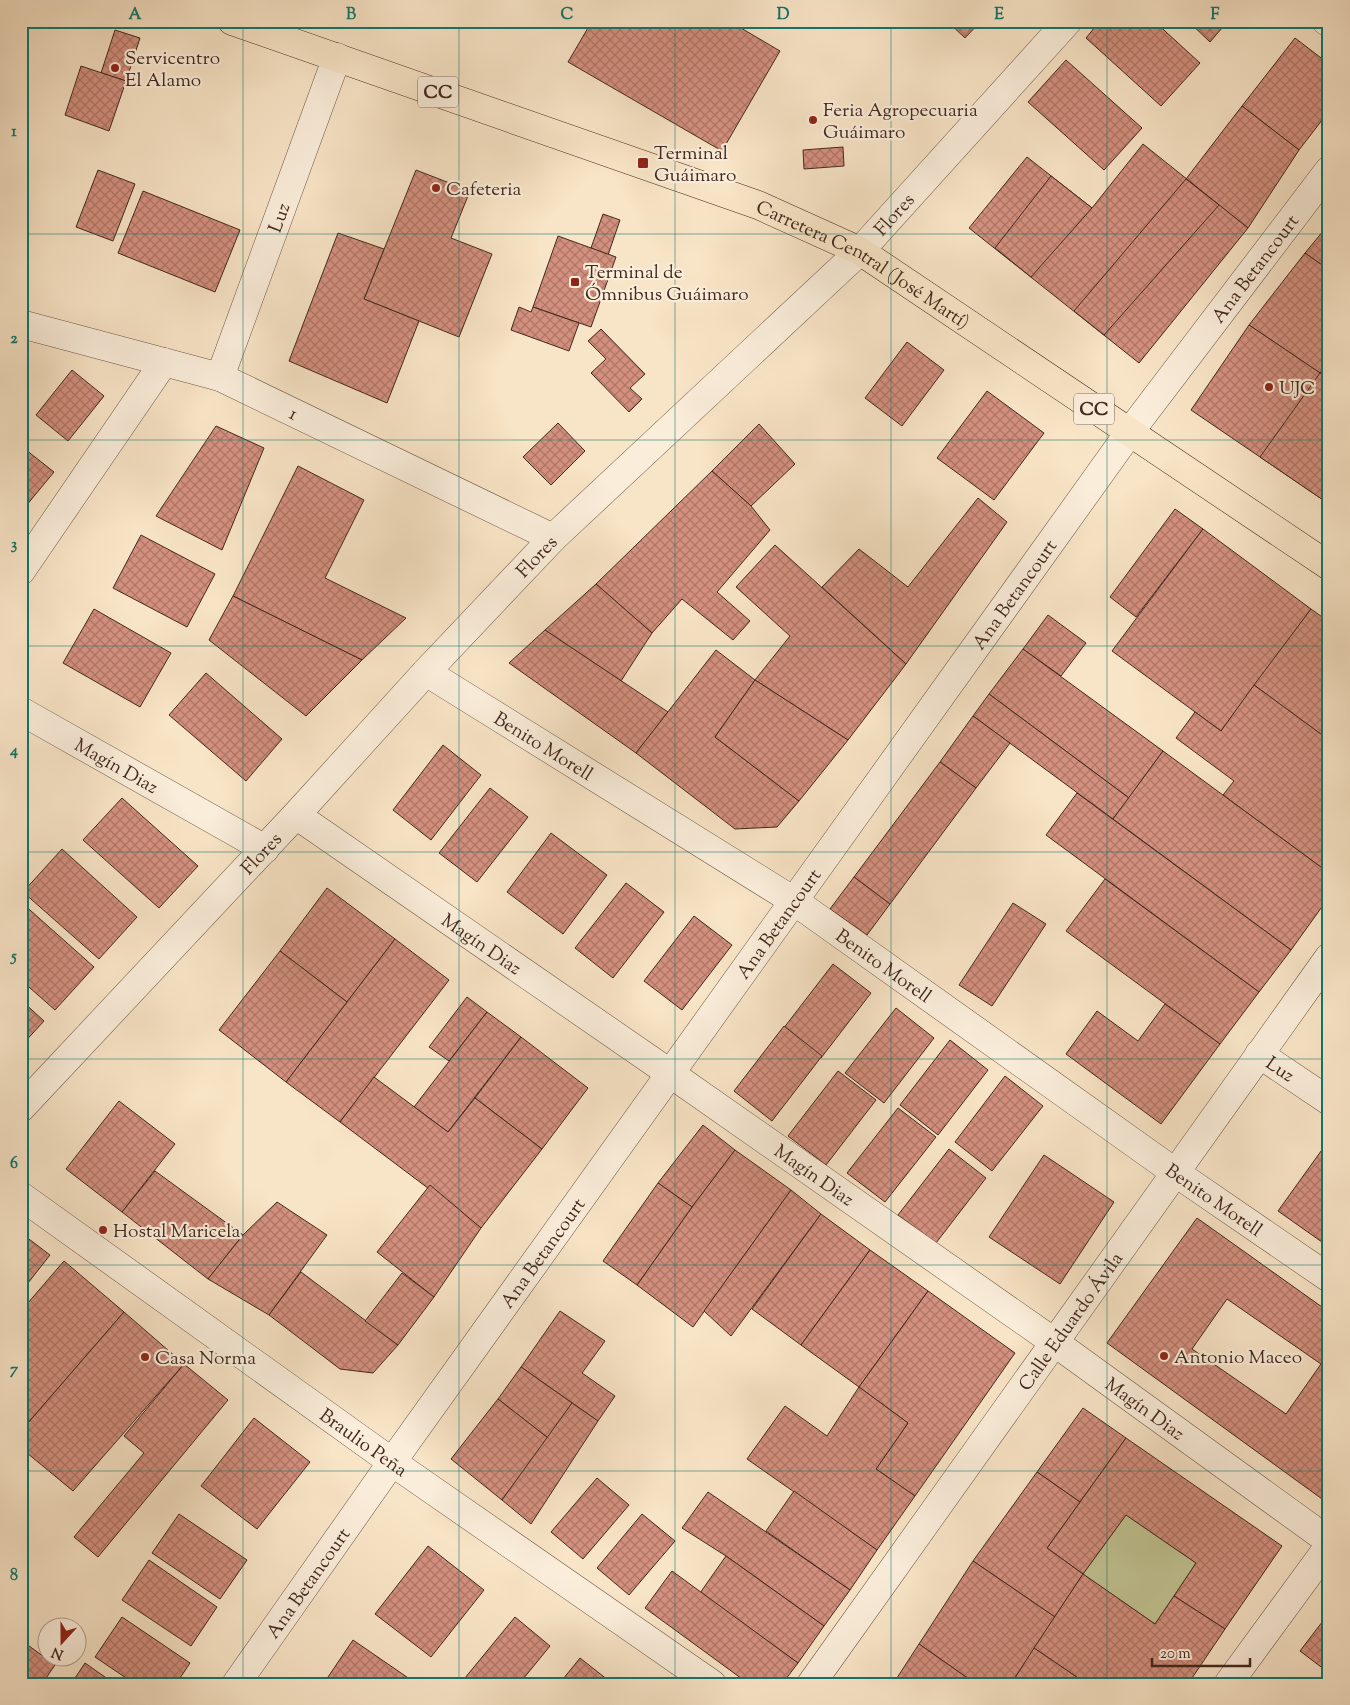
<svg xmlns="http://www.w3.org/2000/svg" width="1350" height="1705" font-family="'Sorts Mill Goudy',serif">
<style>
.green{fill:#c1c392;stroke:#827658}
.building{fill:url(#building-cross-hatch);stroke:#43281e;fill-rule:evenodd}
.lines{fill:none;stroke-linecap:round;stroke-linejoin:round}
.minor-casing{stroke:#705748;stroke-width:29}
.highway-casing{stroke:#43281e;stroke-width:29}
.minor{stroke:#faedda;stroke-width:28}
.highway{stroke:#f8e4c6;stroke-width:28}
.grid{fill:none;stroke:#0f766e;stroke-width:1;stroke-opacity:0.55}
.poi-dot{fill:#8f2418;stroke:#faedda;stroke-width:2}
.labels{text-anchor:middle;stroke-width:4.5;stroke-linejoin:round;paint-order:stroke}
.shield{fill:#faedda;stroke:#7a6356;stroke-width:1}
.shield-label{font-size:18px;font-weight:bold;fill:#43281e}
.poi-label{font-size:19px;fill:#43281e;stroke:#faedda;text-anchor:start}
.street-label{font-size:19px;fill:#43281e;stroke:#faedda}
.neatline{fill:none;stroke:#0f766e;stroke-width:2}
.grid-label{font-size:16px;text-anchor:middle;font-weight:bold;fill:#0f766e}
</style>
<defs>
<pattern id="building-cross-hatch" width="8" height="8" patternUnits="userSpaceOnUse" patternTransform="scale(1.25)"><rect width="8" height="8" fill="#d4907f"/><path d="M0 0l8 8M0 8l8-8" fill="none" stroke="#ae7667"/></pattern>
</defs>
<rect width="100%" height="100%" fill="#f8e4c6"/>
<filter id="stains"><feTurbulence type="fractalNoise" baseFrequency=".004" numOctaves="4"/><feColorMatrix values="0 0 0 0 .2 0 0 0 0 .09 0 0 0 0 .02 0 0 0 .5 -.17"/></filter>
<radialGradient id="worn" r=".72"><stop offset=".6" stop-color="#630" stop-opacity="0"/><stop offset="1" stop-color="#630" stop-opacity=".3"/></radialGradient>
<!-- green -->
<polygon class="green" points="1126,1515 1196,1563 1155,1624 1083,1574"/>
<!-- building -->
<g class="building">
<polygon points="592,21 729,21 780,51 722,151 568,62"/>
<polygon points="947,21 981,21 965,38"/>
<polygon points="1100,21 1154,21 1200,63 1161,106 1086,38"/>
<polygon points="1188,21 1228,21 1210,42"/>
<polygon points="115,30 140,38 126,81 101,73"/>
<polygon points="1295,38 1329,64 1329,111 1299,150 1242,106"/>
<polygon points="1066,60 1142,128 1104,170 1028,102"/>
<polygon points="81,66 126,81 109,131 65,115"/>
<polygon points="1242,106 1299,150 1248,228 1186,179"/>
<polygon points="1143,144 1248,228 1139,363 969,228 1027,157 1092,208"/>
<polygon points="843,147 844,166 804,169 803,150"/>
<polygon points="98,170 135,184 113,241 76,227"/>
<polygon points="416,170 470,191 451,238 492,254 459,337 364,299"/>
<polygon points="1051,176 1092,208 1031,277 995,248"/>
<polygon points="1186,179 1219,205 1104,335 1074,311"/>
<polygon points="143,191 240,230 215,292 118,253"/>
<polygon points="603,214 620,220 608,255 591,248"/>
<polygon points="1329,224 1329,270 1305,253"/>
<polygon points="338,233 384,249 364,299 419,321 387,403 289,361"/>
<polygon points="558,236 616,257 591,327 533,307"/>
<polygon points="1305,253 1329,270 1329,361 1320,373 1249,325"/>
<polygon points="519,307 531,312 533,307 579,323 569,351 511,330"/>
<polygon points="1249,325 1329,379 1329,504 1191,410"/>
<polygon points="601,329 645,374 630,388 642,399 629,412 591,373 606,359 588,341"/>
<polygon points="907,342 944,370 902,426 865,398"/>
<polygon points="72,370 104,396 68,441 36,415"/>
<polygon points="1320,373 1329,379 1329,504 1260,457"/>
<polygon points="987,391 1044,433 994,500 937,458"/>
<polygon points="558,423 585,451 551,485 523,457"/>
<polygon points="759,424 795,464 751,506 712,471"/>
<polygon points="216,426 264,448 222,550 156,516"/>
<polygon points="21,446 54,472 21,512"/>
<polygon points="298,466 364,500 325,578 406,618 362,660 233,596"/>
<polygon points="712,471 751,506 770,530 717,592 750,621 733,640 682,599 652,633 596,584"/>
<polygon points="978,498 1007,522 906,664 822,587 859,549 908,587"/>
<polygon points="1175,509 1203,529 1136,617 1110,597"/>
<polygon points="1203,529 1311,609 1221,731 1112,651"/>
<polygon points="141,535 215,574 187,627 113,588"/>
<polygon points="775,545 906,664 848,740 755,680 790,636 736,587"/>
<polygon points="596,584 652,633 621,681 545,630"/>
<polygon points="233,596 362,660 306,716 209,640"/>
<polygon points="94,609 171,653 140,707 63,663"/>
<polygon points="1311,609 1329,622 1329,667 1322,676 1329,681 1329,734 1326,738 1254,685"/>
<polygon points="1048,615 1086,643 1061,676 1023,649"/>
<polygon points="545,630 668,712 636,753 509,663"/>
<polygon points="1023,649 1163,751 1129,798 989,694"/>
<polygon points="716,650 755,680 715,737 799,801 777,827 735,829 636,753"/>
<polygon points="206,673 282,739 246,781 169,715"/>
<polygon points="755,680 848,740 799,801 715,737"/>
<polygon points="1254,685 1329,740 1329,873 1223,795 1234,781 1176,738 1195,712 1221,731"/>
<polygon points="989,694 1129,798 1113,819 973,716"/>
<polygon points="973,716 1010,743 976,788 940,762"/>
<polygon points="443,745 481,775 431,840 393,810"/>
<polygon points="1163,751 1329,873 1329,897 1291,950 1113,819"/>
<polygon points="940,762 976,788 890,904 854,877"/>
<polygon points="490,788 528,817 477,882 439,853"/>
<polygon points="1077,793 1291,950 1259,992 1046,835"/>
<polygon points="122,798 198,866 159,908 83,840"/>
<polygon points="551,833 607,875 563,934 507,892"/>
<polygon points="62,849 137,917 99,959 23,892"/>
<polygon points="854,877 890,904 867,935 830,909"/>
<polygon points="1105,879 1259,992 1220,1044 1066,931"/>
<polygon points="626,883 664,912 613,978 575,948"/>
<polygon points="327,888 395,939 347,1002 280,951"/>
<polygon points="21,902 94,967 55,1010 21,980"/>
<polygon points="1013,903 1046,924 992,1006 959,985"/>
<polygon points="694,916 732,945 682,1010 644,981"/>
<polygon points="395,939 449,980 340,1122 286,1082"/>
<polygon points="280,951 347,1002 286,1082 219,1030"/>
<polygon points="833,964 871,993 821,1058 783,1029"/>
<polygon points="467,997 487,1012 449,1061 429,1047"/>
<polygon points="21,1000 44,1021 21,1046"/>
<polygon points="1165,1004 1220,1044 1161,1124 1066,1054 1097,1011 1138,1041"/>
<polygon points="896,1008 934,1038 884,1103 845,1073"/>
<polygon points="487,1012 521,1037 448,1132 414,1107"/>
<polygon points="784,1026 822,1056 772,1121 734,1091"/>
<polygon points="521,1037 588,1088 542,1149 475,1098"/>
<polygon points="950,1040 988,1070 938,1135 900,1105"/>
<polygon points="838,1071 876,1100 826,1165 788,1136"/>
<polygon points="1005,1076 1043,1106 992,1171 955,1142"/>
<polygon points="374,1077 448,1132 475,1098 542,1149 481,1228 340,1122"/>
<polygon points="119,1101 175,1144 122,1212 66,1169"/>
<polygon points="898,1108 936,1137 885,1202 847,1173"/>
<polygon points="703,1125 735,1150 692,1207 658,1183"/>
<polygon points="1329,1140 1329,1247 1278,1211"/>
<polygon points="949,1149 986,1178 936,1243 898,1215"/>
<polygon points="735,1150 791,1190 693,1327 637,1285 692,1207"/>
<polygon points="1044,1155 1114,1202 1060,1284 989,1237"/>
<polygon points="155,1171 243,1235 208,1279 122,1212"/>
<polygon points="658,1183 692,1207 637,1285 603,1261"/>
<polygon points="430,1185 481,1228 434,1297 377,1252"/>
<polygon points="791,1190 821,1214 731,1336 704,1311"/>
<polygon points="277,1202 327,1235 269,1315 208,1279 243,1235"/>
<polygon points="821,1214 870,1250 801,1345 752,1309"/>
<path d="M 1197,1218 L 1329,1312 L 1329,1504 L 1107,1343 ZM 1227,1299 L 1321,1364 L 1286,1414 L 1192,1349 Z"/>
<polygon points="21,1233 50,1255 21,1292"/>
<polygon points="870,1250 928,1291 859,1387 801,1345"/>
<polygon points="64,1261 124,1312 21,1431 21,1311"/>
<polygon points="301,1272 398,1345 373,1373 340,1369 269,1315"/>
<polygon points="402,1273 434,1297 398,1345 365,1321"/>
<polygon points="928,1291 1015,1353 915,1496 876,1469 908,1423 859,1387"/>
<polygon points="560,1311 605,1341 582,1373 615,1396 598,1421 521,1367"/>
<polygon points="124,1312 184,1364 73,1491 21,1448 21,1431"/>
<polygon points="184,1364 228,1400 98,1557 74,1537 144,1453 124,1436"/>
<polygon points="521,1367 572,1403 548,1438 498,1399"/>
<polygon points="859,1387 908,1423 876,1469 915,1496 877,1550 747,1459 785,1406 827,1436"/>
<polygon points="498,1399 548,1438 502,1500 451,1459"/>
<polygon points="572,1403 598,1421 531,1524 502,1500"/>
<polygon points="1083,1408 1126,1438 1080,1502 1037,1472"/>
<polygon points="254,1418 310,1462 257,1529 201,1486"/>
<polygon points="1126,1438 1282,1546 1225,1629 1174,1596 1196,1563 1126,1515 1083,1574 1047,1548"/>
<polygon points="1037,1472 1080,1502 1047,1548 1083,1574 1055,1617 973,1561"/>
<polygon points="597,1478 629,1505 583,1559 551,1532"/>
<polygon points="794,1491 877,1550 850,1590 766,1531"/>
<polygon points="708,1492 850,1590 824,1626 726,1556 682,1528"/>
<polygon points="179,1514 247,1560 220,1599 152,1553"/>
<polygon points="642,1514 675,1541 629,1595 597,1568"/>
<polygon points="428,1546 484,1590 431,1657 375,1614"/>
<polygon points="726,1556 824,1626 798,1663 700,1593"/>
<polygon points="149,1560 217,1607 191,1646 122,1600"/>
<polygon points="973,1561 1055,1617 1011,1684 976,1684 919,1644"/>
<polygon points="672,1571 798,1663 782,1684 749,1684 645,1608"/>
<polygon points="1083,1574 1155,1624 1174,1596 1225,1629 1188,1684 1087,1684 1034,1648"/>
<polygon points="1329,1613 1329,1673 1300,1651"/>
<polygon points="122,1617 190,1663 176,1684 135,1684 95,1657"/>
<polygon points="515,1617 550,1646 519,1684 460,1684"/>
<polygon points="21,1640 55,1665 42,1684 21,1684"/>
<polygon points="353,1640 417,1684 332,1684 326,1680"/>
<polygon points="919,1644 976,1684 893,1684"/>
<polygon points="1034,1648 1087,1684 1011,1684"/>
<polygon points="580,1658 613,1684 559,1684"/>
<polygon points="85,1663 115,1684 71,1684"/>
</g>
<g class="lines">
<!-- minor casing -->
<g class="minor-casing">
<g id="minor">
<polyline points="1326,21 1329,23"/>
<path id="s1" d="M 21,324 L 220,377 L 553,538"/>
<path id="s2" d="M 220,377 L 337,57"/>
<polyline points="21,571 164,362"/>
<path id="s3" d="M 426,672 L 794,901 L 1176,1173 L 1329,1278"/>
<path id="s4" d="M 21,711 L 265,849"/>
<path id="s5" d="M 296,815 L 671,1074 L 1054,1342 L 1329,1541"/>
<path id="s6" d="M 1259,1054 L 1329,1101"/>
<path id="s7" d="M 21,1108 L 296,815 L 426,672 L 553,538 L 860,251 L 1068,21"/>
<path id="s8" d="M 21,1196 L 392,1462 L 712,1684"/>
<path id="s9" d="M 236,1684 L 392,1462 L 1129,433 L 1329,170"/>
<path id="s10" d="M 811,1684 L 1329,957"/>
<polyline points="1228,1684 1329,1546"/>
</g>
</g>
<!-- highway casing -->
<g class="highway-casing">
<g id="highway">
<path id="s11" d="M 232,21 L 758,205 L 860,251 L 1329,566"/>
</g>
</g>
<!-- minor -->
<use href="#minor" class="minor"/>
<!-- highway -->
<use href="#highway" class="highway"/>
</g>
<!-- grid -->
<path class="grid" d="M 243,21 L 243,1684M 459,21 L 459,1684M 675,21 L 675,1684M 891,21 L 891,1684M 1107,21 L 1107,1684M 21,234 L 1329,234M 21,440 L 1329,440M 21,646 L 1329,646M 21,852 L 1329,852M 21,1059 L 1329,1059M 21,1265 L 1329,1265M 21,1471 L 1329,1471"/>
<!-- markers -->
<g class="poi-dot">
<circle cx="115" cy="68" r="5"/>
<circle cx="813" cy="120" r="5"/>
<rect x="637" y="157" width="12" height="12" rx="2.5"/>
<circle cx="436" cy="188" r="5"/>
<rect x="570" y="277" width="10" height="10" rx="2.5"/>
<circle cx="1269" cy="387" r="5"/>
<circle cx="103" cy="1230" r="5"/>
<circle cx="1164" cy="1356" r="5"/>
<circle cx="145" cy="1357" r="5"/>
</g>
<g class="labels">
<!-- shield labels -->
<g class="shield">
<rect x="418" y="76.5" width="40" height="31" rx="4"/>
<rect x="1074" y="393.5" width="40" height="31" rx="4"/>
</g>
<g class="shield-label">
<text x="438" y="98">CC</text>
<text x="1094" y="415">CC</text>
</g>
<!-- poi labels -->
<g class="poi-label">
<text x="125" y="64">Servicentro<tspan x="125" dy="22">El Alamo</tspan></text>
<text x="823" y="116">Feria Agropecuaria<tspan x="823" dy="22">Guáimaro</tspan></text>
<text x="654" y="159">Terminal<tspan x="654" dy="22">Guáimaro</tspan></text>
<text x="446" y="195">Cafeteria</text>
<text x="585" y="278">Terminal de<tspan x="585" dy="22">Ómnibus Guáimaro</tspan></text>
<text x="1279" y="394">UJC</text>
<text x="113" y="1237">Hostal Maricela</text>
<text x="1174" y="1363">Antonio Maceo</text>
<text x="155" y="1364">Casa Norma</text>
</g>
<!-- street labels -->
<g class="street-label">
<text dy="7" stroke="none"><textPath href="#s7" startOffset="1250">Flores</textPath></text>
<text dy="7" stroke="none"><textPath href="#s2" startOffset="170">Luz</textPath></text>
<text dy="7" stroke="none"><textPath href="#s11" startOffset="678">Carretera Central (José Martí)</textPath></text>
<text dy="7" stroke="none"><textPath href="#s9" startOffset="1744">Ana Betancourt</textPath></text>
<text dy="7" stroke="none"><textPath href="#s1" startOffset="288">1</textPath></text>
<text dy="7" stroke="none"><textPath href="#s7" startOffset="755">Flores</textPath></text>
<text dy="7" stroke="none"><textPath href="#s9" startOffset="1339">Ana Betancourt</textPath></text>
<text dy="7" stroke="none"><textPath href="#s3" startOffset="139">Benito Morell</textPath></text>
<text dy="7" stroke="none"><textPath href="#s4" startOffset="110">Magín Diaz</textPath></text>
<text dy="7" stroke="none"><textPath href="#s7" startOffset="350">Flores</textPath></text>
<text dy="7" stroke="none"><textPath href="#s9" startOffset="934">Ana Betancourt</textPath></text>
<text dy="7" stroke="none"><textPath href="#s5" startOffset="226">Magín Diaz</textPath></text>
<text dy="7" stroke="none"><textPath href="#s3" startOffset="544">Benito Morell</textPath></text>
<text dy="7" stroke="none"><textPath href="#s6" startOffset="26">Luz</textPath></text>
<text dy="7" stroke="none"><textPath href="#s5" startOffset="631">Magín Diaz</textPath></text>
<text dy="7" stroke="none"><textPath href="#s3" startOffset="949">Benito Morell</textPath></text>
<text dy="7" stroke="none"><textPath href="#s9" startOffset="529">Ana Betancourt</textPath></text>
<text dy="7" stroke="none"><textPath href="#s10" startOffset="446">Calle Eduardo Ávila</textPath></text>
<text dy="7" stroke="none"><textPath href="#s5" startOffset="1036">Magín Diaz</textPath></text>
<text dy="7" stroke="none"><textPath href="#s8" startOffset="422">Braulio Peña</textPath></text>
<text dy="7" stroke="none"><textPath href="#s9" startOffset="124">Ana Betancourt</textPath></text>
</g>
</g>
<!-- margin -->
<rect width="1350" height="1705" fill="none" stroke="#f8e4c6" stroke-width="55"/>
<!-- north arrow -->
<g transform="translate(62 1642) rotate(201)"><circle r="24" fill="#faedda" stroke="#b19e8f"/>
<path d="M0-4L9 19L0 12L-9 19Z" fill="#8f2418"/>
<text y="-8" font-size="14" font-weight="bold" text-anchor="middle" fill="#43281e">N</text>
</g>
<!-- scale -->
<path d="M1152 1658v8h98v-8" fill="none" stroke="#43281e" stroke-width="2.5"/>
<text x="1160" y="1658" font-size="15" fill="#43281e" stroke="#faedda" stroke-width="4" paint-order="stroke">20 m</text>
<rect x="28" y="28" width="1294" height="1650" class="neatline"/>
<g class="grid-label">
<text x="135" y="19">A</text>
<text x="351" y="19">B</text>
<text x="567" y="19">C</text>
<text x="783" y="19">D</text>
<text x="999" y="19">E</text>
<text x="1215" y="19">F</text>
<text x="14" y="136">1</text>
<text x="14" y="343">2</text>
<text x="14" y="549">3</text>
<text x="14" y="755">4</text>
<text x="14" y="961">5</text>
<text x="14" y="1168">6</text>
<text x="14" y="1374">7</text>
<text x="14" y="1580">8</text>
</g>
<rect width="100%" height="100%" filter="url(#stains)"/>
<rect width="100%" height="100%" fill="url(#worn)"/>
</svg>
